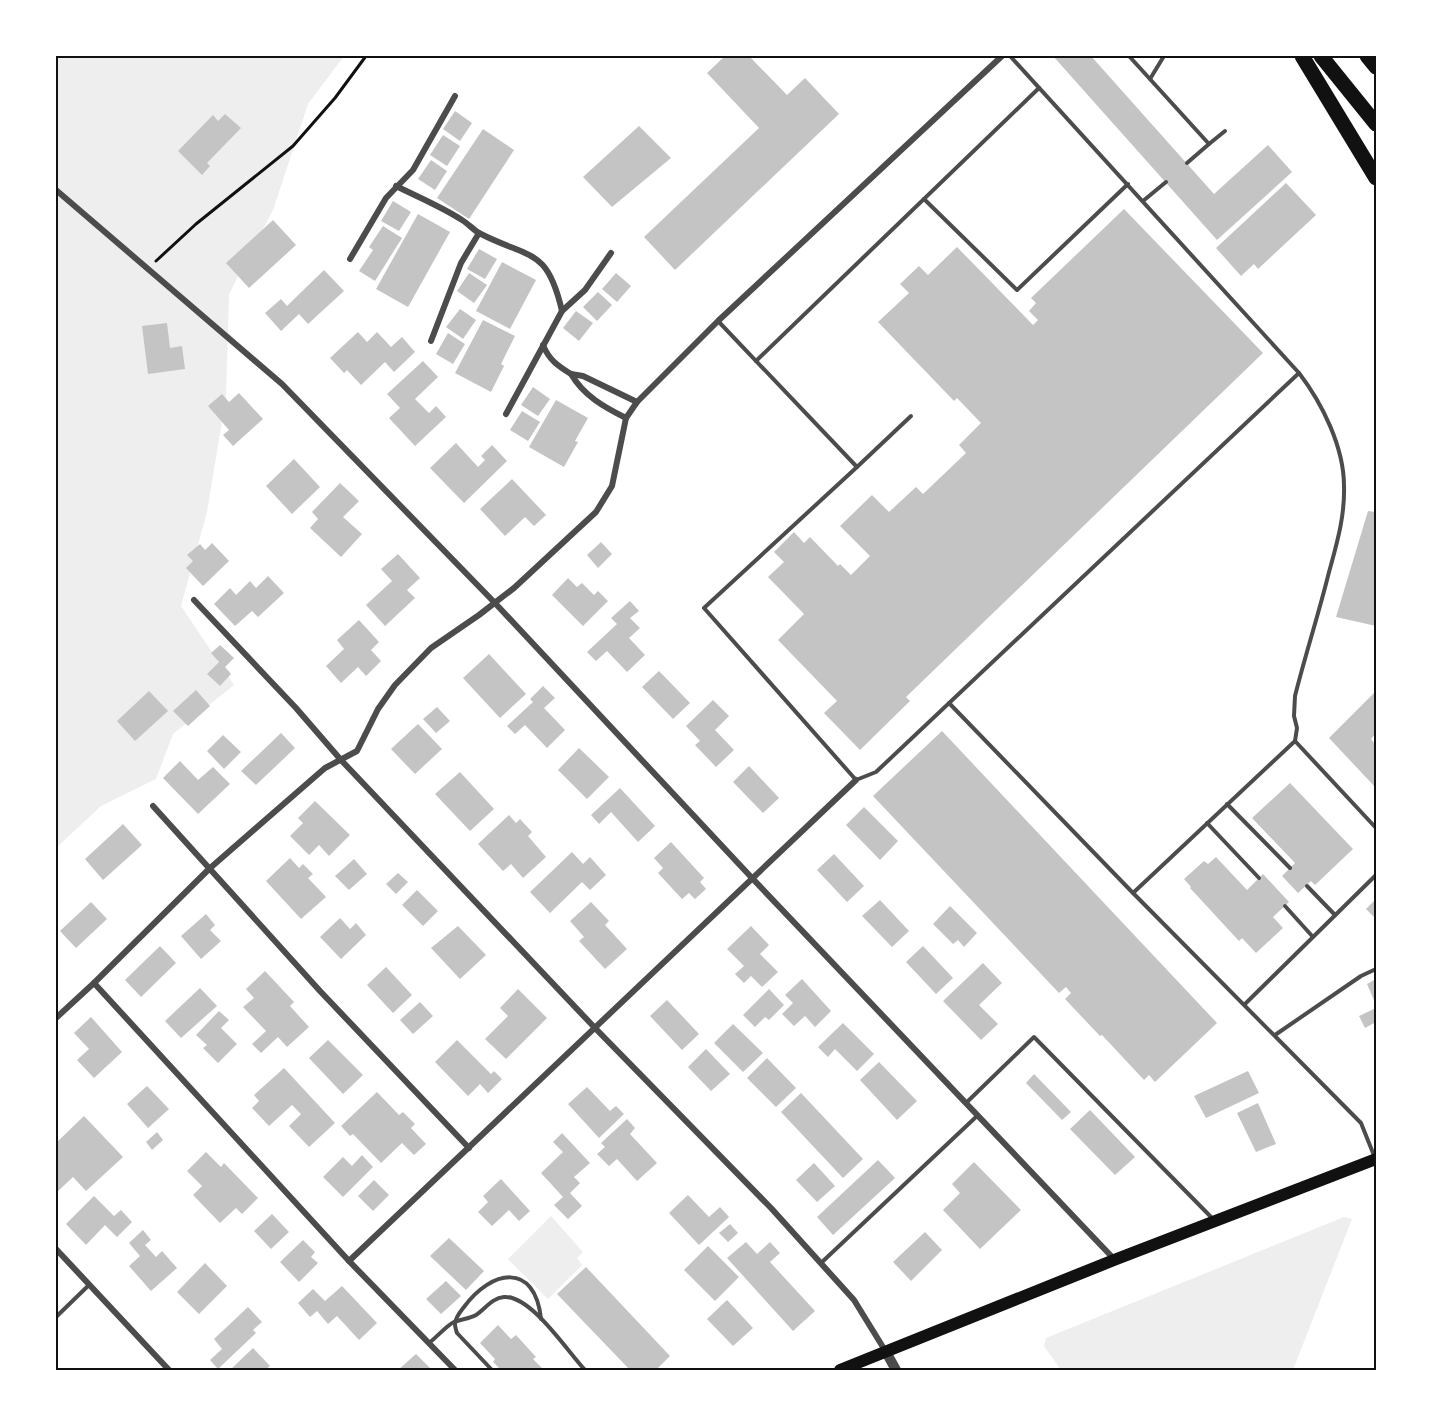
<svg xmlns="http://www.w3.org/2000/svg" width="1432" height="1426" font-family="'Roboto Serif',serif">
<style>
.green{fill:#eee}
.building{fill:#c4c4c4}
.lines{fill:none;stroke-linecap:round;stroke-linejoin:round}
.path{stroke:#111;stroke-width:3}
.service{stroke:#4c4c4c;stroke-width:4}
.minor{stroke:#4c4c4c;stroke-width:6}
.tertiary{stroke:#4c4c4c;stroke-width:10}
.secondary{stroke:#111;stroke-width:12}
.motorway{stroke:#111;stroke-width:15}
.neatline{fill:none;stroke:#111;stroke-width:2}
</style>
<rect width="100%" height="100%" fill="#fff"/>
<!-- green -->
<g class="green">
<polygon points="56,56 344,56 308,104 273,210 229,294 226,397 207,512 181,606 234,685 173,734 156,779 101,806 56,848"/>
<polygon points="551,1216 583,1252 577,1258 582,1265 548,1299 508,1259"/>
<polygon points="1344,1217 1352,1219 1293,1370 1061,1370 1044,1346 1046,1338"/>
</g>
<!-- building -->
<g class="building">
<polygon points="725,56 749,56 787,95 805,78 839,114 675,270 644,237 759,128 707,73"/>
<polygon points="1053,56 1091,56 1214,194 1268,145 1292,172 1217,240"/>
<polygon points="455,111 472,123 460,141 443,129"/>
<polygon points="225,114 241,128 207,163 210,166 202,175 178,151 213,115 218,121"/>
<polygon points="639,126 671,158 612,207 583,177"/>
<polygon points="483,129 514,150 469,219 437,198"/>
<polygon points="443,135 460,146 447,166 430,155"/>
<polygon points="431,160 447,171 435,190 418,179"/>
<polygon points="1286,183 1316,215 1258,269 1254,264 1241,276 1216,248"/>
<polygon points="393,201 411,212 399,231 381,221"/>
<polygon points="1124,209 1263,353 906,697 910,701 860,750 824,713 837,701 778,640 804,614 768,577 784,562 774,552 794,532 804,543 810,537 838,566 840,564 851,575 870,556 840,526 872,495 889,512 916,487 923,494 966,453 959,445 981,423 957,398 954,401 878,322 909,293 900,284 919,266 928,275 957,247 1033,325 1038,320 1029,311 1036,303 1031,298"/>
<polygon points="418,214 450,232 408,307 376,289"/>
<polygon points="273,220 296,245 249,288 226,263"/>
<polygon points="383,226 402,238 375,281 359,271 373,250 369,247"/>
<polygon points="479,249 497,259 485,279 467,269"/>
<polygon points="502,262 536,280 510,329 476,311"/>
<polygon points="324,270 344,291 308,324 299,314 281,331 265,313 281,299 287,306"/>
<polygon points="469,273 487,285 474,303 457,291"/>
<polygon points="616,273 631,286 617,302 602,289"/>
<polygon points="598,292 612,305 597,321 583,307"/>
<polygon points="460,309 476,320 463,339 446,327"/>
<polygon points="576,311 593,323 579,341 563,328"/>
<polygon points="483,320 515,336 501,364 504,366 491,392 455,373"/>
<polygon points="167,323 170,348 182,346 185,369 148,374 142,326"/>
<polygon points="358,332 367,342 377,332 391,347 402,337 415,352 394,372 385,362 361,385 347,370 344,373 330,358"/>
<polygon points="448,333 465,344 453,364 436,354"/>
<polygon points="423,361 438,377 415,399 429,413 436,406 446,417 415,446 389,418 400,408 387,394"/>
<polygon points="533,387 550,399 538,416 521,405"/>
<polygon points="239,393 263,419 233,446 223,435 229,430 208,406 222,394 229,402"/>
<polygon points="556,400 588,418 575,441 578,442 564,467 529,447"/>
<polygon points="522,411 540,422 528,441 510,430"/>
<polygon points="456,443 478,467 485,460 481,456 492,445 507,461 464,503 430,468"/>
<polygon points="294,459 320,487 292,514 266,486"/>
<polygon points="512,479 546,515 534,526 525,517 505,536 480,509"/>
<polygon points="340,483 359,501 343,517 362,534 341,557 310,528 318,519 312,512"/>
<polygon points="1368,511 1376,512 1376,626 1336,617"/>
<polygon points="601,542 612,554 598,568 587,555"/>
<polygon points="212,543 229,561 203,586 186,568 193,561 187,555 200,544 205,550"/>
<polygon points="398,554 420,578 407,590 415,598 385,626 366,605 392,581 381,569"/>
<polygon points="268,576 284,593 258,617 252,611 235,626 214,604 230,588 236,595 250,581 256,588"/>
<polygon points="568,578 577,587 582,583 594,595 598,591 608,601 583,626 552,595"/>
<polygon points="630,601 639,611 630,618 640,628 629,638 645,655 627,672 607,651 596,661 587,652 617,624 611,618"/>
<polygon points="359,620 379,642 371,650 381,661 366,676 358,667 341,683 326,666 344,649 337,640"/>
<polygon points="220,645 234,658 225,667 231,674 220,686 207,674 219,662 211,653"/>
<polygon points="489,654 526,694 500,718 463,678"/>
<polygon points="659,671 690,703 673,719 642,687"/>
<polygon points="543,686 555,698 544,708 565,730 547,748 525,725 515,734 507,726 533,702 530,699"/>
<polygon points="196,690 210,706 188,726 173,711"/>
<polygon points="149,691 168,711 135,741 117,721"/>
<polygon points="1376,691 1376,733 1371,739 1376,745 1376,788 1329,738"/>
<polygon points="713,700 729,716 715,730 734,750 716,767 695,745 700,741 686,726"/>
<polygon points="437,707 450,721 436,733 423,719"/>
<polygon points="418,724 442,749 415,774 391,749"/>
<polygon points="942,731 1217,1023 1155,1082 1149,1075 1144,1080 1102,1035 1100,1036 1065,999 1071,993 1066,987 1059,993 873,796"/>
<polygon points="281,733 295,748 256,785 241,771"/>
<polygon points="223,735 241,752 224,769 207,751"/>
<polygon points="579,748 609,777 587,799 558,770"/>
<polygon points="180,761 198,780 213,767 230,784 198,814 163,778"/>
<polygon points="749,766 779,798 763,813 733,782"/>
<polygon points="460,772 494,809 470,831 435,794"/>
<polygon points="1290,783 1353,849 1315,885 1311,881 1298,893 1282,876 1295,863 1252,818"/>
<polygon points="620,788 655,826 638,842 611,812 599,824 591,815"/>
<polygon points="315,801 350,835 329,856 319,845 309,855 290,836 303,823 298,818"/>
<polygon points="864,807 898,841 880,860 846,825"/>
<polygon points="509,815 516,823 520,819 532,832 528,836 546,857 523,878 511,864 503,871 478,844"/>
<polygon points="123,824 142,845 103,880 85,859"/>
<polygon points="671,842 704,878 700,882 706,889 695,899 689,893 682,899 658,873 663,868 654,858"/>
<polygon points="572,852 583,864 590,857 606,875 590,890 582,882 550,913 530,892"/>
<polygon points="834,854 864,886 847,902 817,870"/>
<polygon points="1216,857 1247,890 1263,874 1289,902 1273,917 1283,928 1256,953 1242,938 1239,941 1190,888 1191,887 1184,879 1204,861 1208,864"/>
<polygon points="290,858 299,868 303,864 313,874 308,878 326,897 301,919 266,881"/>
<polygon points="354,859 367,874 349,890 335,876"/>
<polygon points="398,873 408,882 396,894 386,884"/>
<polygon points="417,890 438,911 423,926 402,905"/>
<polygon points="1376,899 1376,914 1374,917 1366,909"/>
<polygon points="880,900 909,931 892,947 862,916"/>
<polygon points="91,902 107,919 76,948 60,931"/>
<polygon points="591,902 609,921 605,925 627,949 605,969 579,941 584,937 570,921"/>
<polygon points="950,906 977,933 964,947 958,940 953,944 933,924"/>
<polygon points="206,914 215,925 210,930 221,941 201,959 181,936"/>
<polygon points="340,918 350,929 356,923 366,935 341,959 320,937"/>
<polygon points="458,926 486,955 460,979 431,948"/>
<polygon points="751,926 769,945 760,954 778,972 762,987 751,976 744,983 735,974 744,966 727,949"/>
<polygon points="160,946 176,963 141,997 125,980"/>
<polygon points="923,946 953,978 936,994 906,962"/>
<polygon points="983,963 1002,983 979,1005 998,1024 981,1040 943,1001"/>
<polygon points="386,967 412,995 393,1013 367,985"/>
<polygon points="265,971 294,1002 290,1006 309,1027 287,1047 278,1037 261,1053 252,1044 266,1031 243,1007 254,998 246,989"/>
<polygon points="802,979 831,1011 815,1027 805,1016 794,1026 782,1014 793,1003 785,995"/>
<polygon points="1376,979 1376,1005 1367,984"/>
<polygon points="200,988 217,1006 181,1038 165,1021"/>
<polygon points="518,989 547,1018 506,1059 485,1039 508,1016 500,1008"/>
<polygon points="769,989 784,1005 769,1020 765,1017 755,1027 743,1015"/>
<polygon points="667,1000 699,1034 682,1050 650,1016"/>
<polygon points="420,1002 433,1016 413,1034 400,1020"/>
<polygon points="1376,1008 1376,1022 1365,1028 1359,1016"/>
<polygon points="219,1011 229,1020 221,1028 237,1044 218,1063 203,1048 207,1045 196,1035"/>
<polygon points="91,1017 122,1052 94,1078 77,1060 89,1049 74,1033"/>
<polygon points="843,1023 874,1054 857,1071 835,1049 828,1057 818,1047"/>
<polygon points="733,1024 763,1053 743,1072 714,1043"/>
<polygon points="328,1040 363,1075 343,1094 309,1058"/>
<polygon points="457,1040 491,1074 494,1071 502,1079 488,1093 480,1084 468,1096 435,1062"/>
<polygon points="706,1049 730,1074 711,1091 688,1067"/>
<polygon points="767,1058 796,1088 776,1107 747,1078"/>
<polygon points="879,1062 917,1101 897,1120 860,1080"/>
<polygon points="284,1068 335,1123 309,1147 289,1126 301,1114 292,1105 269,1126 252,1108 259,1101 254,1095"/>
<polygon points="1248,1071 1259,1093 1206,1118 1194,1096"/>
<polygon points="1034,1074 1071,1112 1062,1120 1026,1083"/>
<polygon points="147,1086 169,1109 148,1128 127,1104"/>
<polygon points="587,1087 610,1111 616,1106 624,1114 599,1138 568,1104"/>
<polygon points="377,1092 399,1115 403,1112 415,1124 411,1128 426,1144 414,1155 402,1143 381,1163 353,1134 350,1136 341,1126"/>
<polygon points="801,1093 863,1159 843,1178 781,1112"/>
<polygon points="1258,1103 1276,1144 1256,1152 1237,1113"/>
<polygon points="1090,1110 1135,1157 1115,1175 1070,1129"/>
<polygon points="84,1116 123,1157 86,1191 73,1177 56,1193 56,1164 58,1161 56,1158 56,1143"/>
<polygon points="627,1119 635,1128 630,1134 657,1163 637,1181 617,1159 609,1166 597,1154 605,1147 601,1143"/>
<polygon points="157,1132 163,1140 152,1150 146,1142"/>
<polygon points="562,1133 590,1163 574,1177 580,1183 570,1193 582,1206 568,1219 554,1205 563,1197 541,1173 563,1152 553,1142"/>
<polygon points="206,1152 221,1167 224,1163 258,1198 242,1214 236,1208 220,1223 193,1195 202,1186 187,1171"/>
<polygon points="362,1155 373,1167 343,1197 323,1177 343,1157 352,1166"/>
<polygon points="878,1160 895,1178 833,1235 817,1217"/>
<polygon points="974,1162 1021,1210 980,1249 943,1210 960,1193 952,1184"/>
<polygon points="814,1163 835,1186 817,1202 796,1180"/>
<polygon points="501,1179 530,1211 519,1221 509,1210 492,1226 478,1212 488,1202 483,1196"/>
<polygon points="374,1180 389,1195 373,1211 358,1196"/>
<polygon points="688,1195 709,1217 720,1207 729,1217 699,1245 669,1213"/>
<polygon points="94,1196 114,1216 121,1210 132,1222 117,1237 105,1225 86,1245 66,1224"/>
<polygon points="272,1214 289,1232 271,1249 254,1231"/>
<polygon points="730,1224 738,1233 728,1242 719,1233"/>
<polygon points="143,1230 151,1240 145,1245 156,1257 162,1251 177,1268 151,1291 129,1266 140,1256 129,1243"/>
<polygon points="925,1232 942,1250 911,1281 893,1262"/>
<polygon points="449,1238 484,1271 466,1290 430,1256"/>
<polygon points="303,1240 315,1252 311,1257 318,1263 299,1282 280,1262"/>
<polygon points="746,1242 757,1254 770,1242 780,1253 770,1262 815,1311 793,1331 727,1258"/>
<polygon points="708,1246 739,1277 715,1301 684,1270"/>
<polygon points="205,1263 227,1286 199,1314 177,1292"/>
<polygon points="586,1267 670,1356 656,1370 630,1370 557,1294"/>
<polygon points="446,1281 461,1296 441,1314 426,1299"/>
<polygon points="342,1286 377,1323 359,1340 337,1316 328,1324 317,1311 310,1317 298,1303 313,1289 325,1301"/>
<polygon points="727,1300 753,1328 733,1346 707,1319"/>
<polygon points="248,1307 262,1322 253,1330 256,1333 218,1369 210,1360 222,1349 214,1339"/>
<polygon points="498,1325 511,1339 516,1335 536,1357 533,1359 544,1370 501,1370 493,1362 495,1359 480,1343"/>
<polygon points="253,1348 270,1366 265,1370 230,1370"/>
<polygon points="416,1354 432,1370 398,1370"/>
</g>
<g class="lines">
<!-- path -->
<polyline class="path" points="156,261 196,224 293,146 335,98 366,56"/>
<!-- service -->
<g class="service">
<path d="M 1010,56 L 1299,373 C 1322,403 1344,447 1344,486 C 1345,518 1336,546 1328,576 C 1318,616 1305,656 1295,696 L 1294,716 L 1297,728 L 1295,741 L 1376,828"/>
<polyline points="1129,56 1209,144 1225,131"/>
<polyline points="1150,79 1164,56"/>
<polyline points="1187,163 1209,144"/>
<polyline points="924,199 1017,290 1128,184"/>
<polyline points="1143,201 1166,182"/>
<polyline points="718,321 857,467 704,608 856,780 876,772 1299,373"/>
<polyline points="756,361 1039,88"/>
<polyline points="857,467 911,416"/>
<polyline points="949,703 1133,893 1361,1123 1375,1158"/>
<polyline points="1227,804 1290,868"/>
<polyline points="1207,823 1259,878"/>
<polyline points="1307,886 1335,915"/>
<polyline points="1133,893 1295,741"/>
<polyline points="1285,906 1313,937"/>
<polyline points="1245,1004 1376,875"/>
<polyline points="1275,1035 1361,976 1376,969"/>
<polyline points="966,1103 1034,1037 1213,1219"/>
<polyline points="821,1263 977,1116"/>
<polyline points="56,1317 89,1285"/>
<path d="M 429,1343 C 437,1337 446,1326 454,1322 C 461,1319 469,1319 476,1315 C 485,1309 492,1298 504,1297 C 531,1295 567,1351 585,1370"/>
<path d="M 492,1370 L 457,1333 C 456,1330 455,1327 455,1324 C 455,1318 460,1312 464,1307 C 491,1270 535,1261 541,1319"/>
</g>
<!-- minor -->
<g class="minor">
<path d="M 396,186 C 418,197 442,207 462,220 C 469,224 474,231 481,234 C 530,259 547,247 562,311"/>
<polyline points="56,190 282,384 494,602 752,878 1114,1259"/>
<polyline points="350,259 386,198 413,170 455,96"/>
<polyline points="431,341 461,263 479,233"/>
<path d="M 543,345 C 549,360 558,366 571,374"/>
<polyline points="506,414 562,311 585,290 611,253"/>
<path d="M 626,418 C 604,407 584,396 571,374 L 583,376 L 637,402"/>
<polyline points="194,600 296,708 341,760 595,1028 771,1208 854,1300 886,1352"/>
<polyline points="153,806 320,991 469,1148"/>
<polyline points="94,983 349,1261 455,1370"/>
<polyline points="56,1018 94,983 209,869 325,768 357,751 378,709 395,685 431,648 479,615 514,588 596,512 612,486 626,418 637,402 718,321 1002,56"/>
<polyline points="56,1249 169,1370"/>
<polyline points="349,1261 856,780"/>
</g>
<!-- tertiary -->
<polyline class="tertiary" points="886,1352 896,1370"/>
<!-- secondary -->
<polyline class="secondary" points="840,1370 1114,1260 1376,1159"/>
<!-- motorway -->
<g class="motorway">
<polyline points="1302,56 1376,178"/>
<polyline points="1321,56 1376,124"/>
<polyline points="1367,56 1376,67"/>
</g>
</g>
<!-- border -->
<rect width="1432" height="1426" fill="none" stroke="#ffffff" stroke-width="114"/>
<rect x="57" y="57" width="1318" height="1312" class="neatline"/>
</svg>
